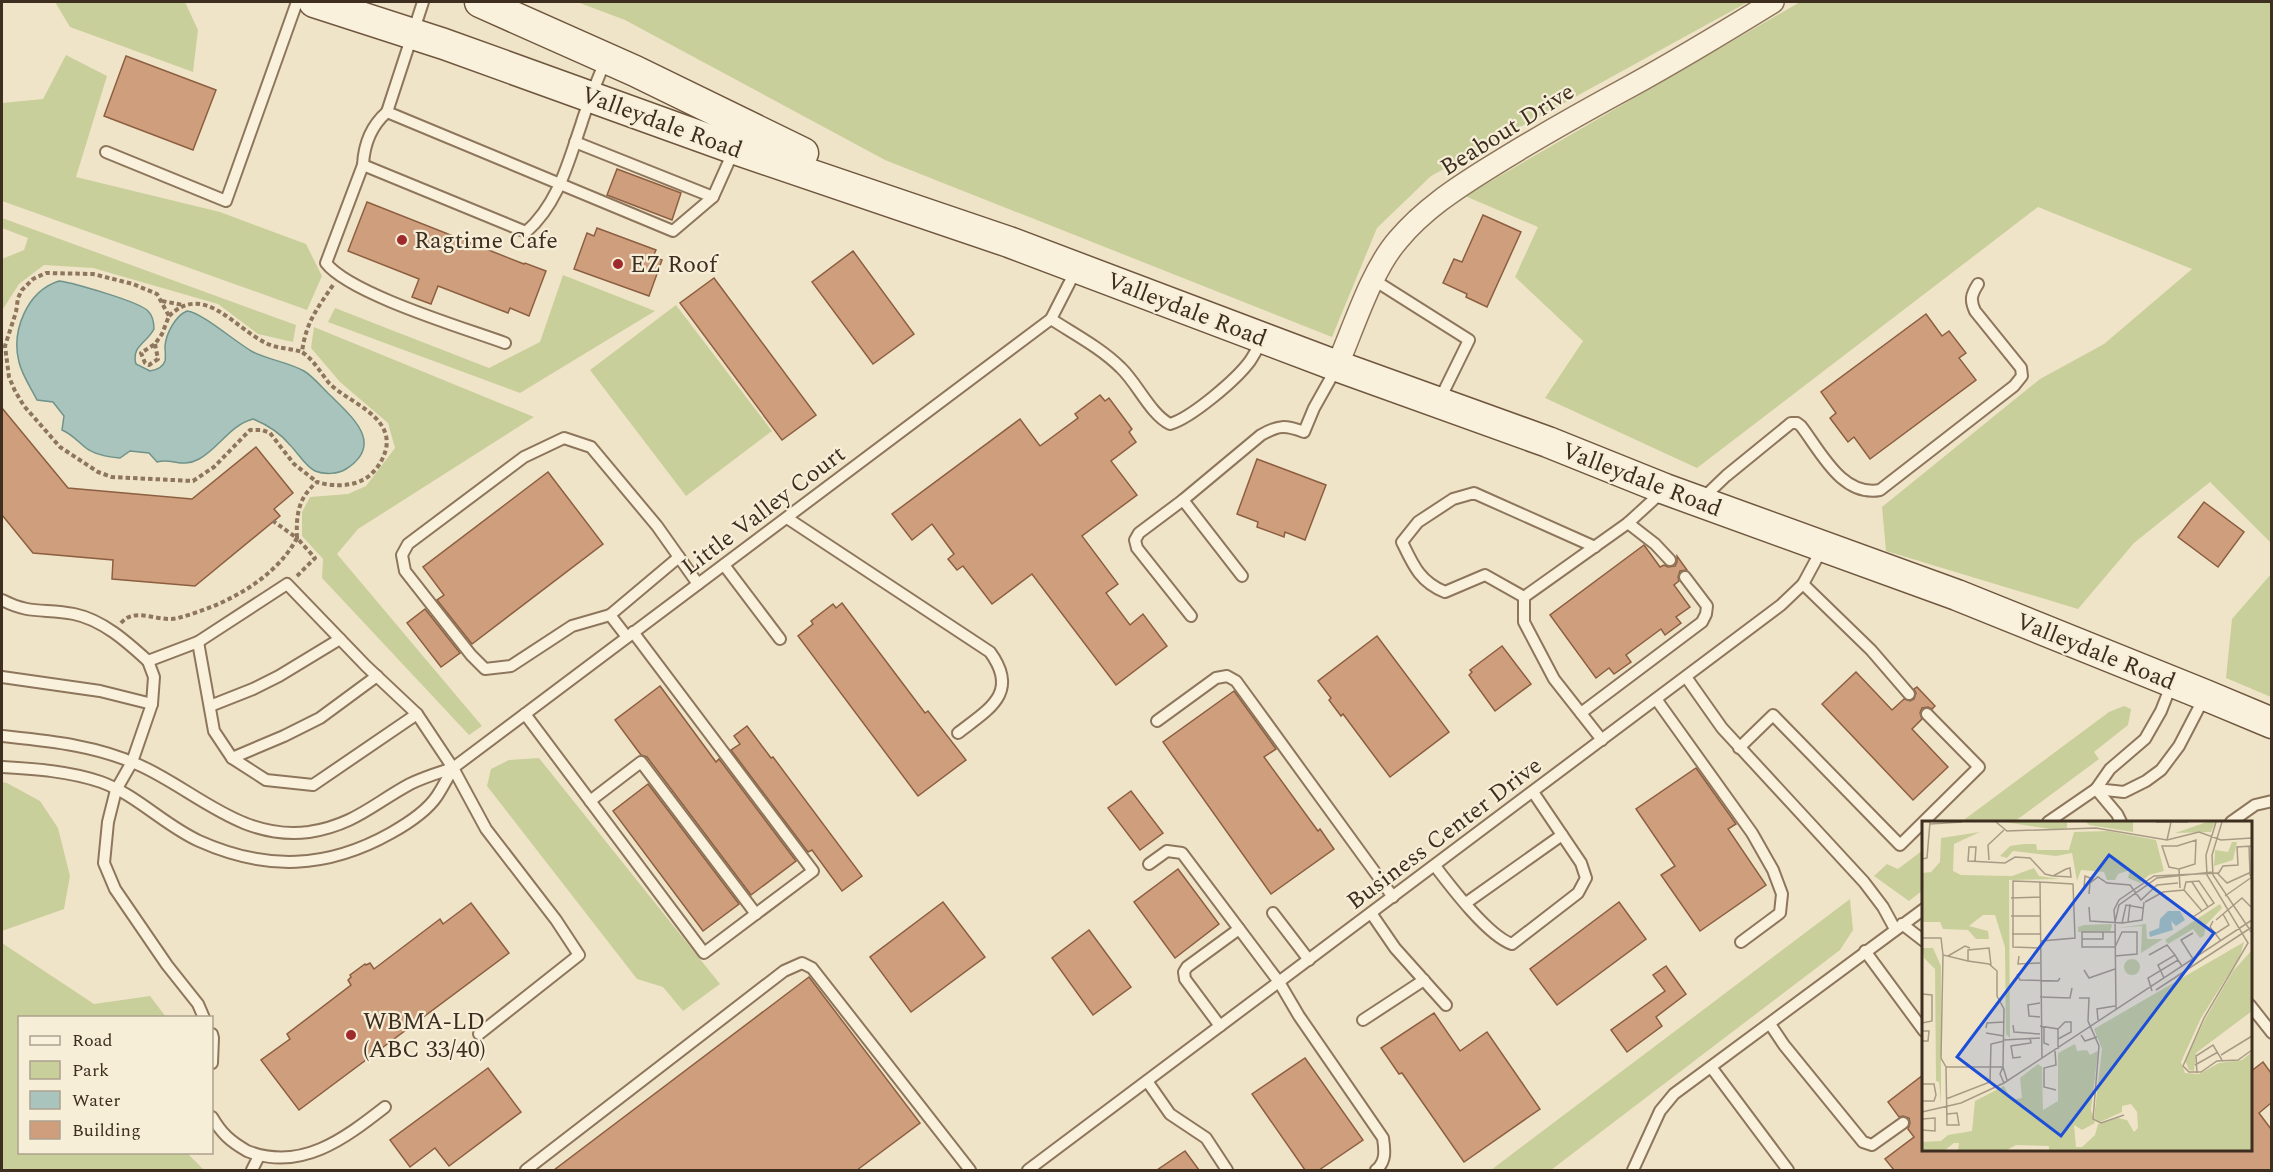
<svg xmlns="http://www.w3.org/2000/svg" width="2273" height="1172" font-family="Spectral,serif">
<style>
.green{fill:#c9cf9b}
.water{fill:#a9c4bc;stroke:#6f938a;stroke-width:1.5}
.building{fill:#cf9f7d;stroke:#8d5f41;stroke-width:1.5}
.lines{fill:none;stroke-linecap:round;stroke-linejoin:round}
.service-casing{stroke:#8d765c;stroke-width:14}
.minor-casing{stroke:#8d765c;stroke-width:24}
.secondary-casing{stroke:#6f573f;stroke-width:33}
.path{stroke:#8d765c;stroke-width:4;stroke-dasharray:4.5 3;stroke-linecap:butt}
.service{stroke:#faf1dc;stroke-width:10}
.minor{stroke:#faf1dc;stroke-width:21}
.secondary{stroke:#faf1dc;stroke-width:30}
.poi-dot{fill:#9e2a2b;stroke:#f7eed8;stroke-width:2}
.labels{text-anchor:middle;stroke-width:4.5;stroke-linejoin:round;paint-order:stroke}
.street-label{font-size:24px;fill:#3d2e20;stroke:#f7eed8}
.poi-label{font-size:24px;fill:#3d2e20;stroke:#f7eed8;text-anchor:start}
.inset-road{fill:none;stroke:#a89b85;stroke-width:1.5}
.view{fill:#1d4ed8;fill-opacity:0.15;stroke:#1d4ed8;stroke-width:3}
.inset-edge{fill:none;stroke:#3d2e20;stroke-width:3}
</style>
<rect width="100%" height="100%" fill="#f0e4c8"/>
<!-- green -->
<g class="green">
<polygon points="55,2 185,2 198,30 193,72 70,27"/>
<polygon points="577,2 1748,2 1431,176 1377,228 1332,337 885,160 625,20"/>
<polygon points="1800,2 2271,2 2271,543 2210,482 2134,543 2078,609 1886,551 1882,507 2040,379 2104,344 2192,269 2038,207 1697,468 1545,398 1583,341 1515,277 1538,227 1465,196"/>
<polygon points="66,55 107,76 76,177 220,212 306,244 322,276 307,310 2,201 2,103 43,99"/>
<polygon points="2,218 296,325 293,342 258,334 218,304 93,268 44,265 19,284 3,309 2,309 2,259 24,250 28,238 2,228"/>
<polygon points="563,275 655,311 520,393 328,322 335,308 489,368 540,342"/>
<polygon points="676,305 772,431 686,496 590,370"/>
<polygon points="314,327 534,417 358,529 337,554 482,726 469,735 322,578 323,559 302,536 302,512 310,497 348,494 366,486 395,448 388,423 340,382 311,348"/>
<polygon points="2271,574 2271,697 2226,678 2232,619"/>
<polygon points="2124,706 2131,709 2128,725 2094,752 2099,759 2014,822 1961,822 2109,712"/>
<polygon points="539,758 720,984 683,1011 663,987 637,979 487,786 491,769 509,760"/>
<polygon points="2,782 7,783 40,801 58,828 70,876 64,909 2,931"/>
<polygon points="1923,850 1923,890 1909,901 1874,876 1887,864 1898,869"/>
<polygon points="1850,899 1853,930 1840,950 1551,1170 1491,1170"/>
<polygon points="2,943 94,1004 150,996 166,1017 20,1018 20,1152 187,1153 204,1170 2,1170"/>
</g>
<!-- water -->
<path class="water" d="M 59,281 C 74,283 140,302 148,311 C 153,316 154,322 154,329 C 147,343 131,346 136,364 L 150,371 C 156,370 163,367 165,361 C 166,356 165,351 165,346 C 166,334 175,316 187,311 C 203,313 235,342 253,352 C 269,360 288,362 304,371 C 314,377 323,389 331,396 C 352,417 385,444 346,469 C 338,474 325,475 315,471 C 305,466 298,453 290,445 C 280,433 268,425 253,419 C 230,425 219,448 199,459 C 181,469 172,457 157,462 L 149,453 L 130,451 L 120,458 C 109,457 95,455 86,448 C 78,442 72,434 62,430 L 64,416 L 53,402 L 37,400 C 31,388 22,375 19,362 C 11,331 27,291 59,281 Z"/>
<!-- building -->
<g class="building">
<polygon points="126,56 216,90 193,150 104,116"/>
<polygon points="617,169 681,193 672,220 607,195"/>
<polygon points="367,202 524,264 525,263 546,271 529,316 510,308 508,313 438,286 431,304 412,297 419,279 348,251"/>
<polygon points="1483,215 1521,232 1487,307 1466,297 1467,294 1443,283 1454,259 1462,262"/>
<polygon points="597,228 656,250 653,257 662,260 649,296 574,269 587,233 594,236"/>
<polygon points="853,251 914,334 873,364 812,282"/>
<polygon points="714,278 816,415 782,440 680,303"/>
<polygon points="1926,314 1942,336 1949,331 1966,353 1959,358 1976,380 1870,459 1854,437 1848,442 1830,418 1836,413 1821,392"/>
<polygon points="1100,395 1105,401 1109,398 1132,429 1129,432 1136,442 1111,461 1137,495 1082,536 1118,584 1106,593 1130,625 1143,614 1167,646 1116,685 1032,574 992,604 963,566 957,570 948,559 954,554 932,524 912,540 892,514 1020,419 1040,446 1078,418 1075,414"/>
<polygon points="2,408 68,488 192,499 256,447 293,493 274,509 280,516 195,586 112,579 113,560 33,553 2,515"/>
<polygon points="1257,459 1326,485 1305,540 1285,532 1284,537 1257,527 1258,522 1237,514"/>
<polygon points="548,472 603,544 472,644 437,600 444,595 423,567"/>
<polygon points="2204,502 2244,532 2218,567 2178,537"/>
<polygon points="1644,545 1660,567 1664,565 1668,567 1675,566 1677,562 1677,556 1687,570 1680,571 1678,577 1679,581 1674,585 1690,607 1676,617 1681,623 1665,635 1661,629 1626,655 1631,662 1614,674 1609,668 1596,678 1550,615"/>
<polygon points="842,603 925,713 928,711 966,760 918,796 798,636 813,624 811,621 833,604 836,608"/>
<polygon points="425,609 460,653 441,667 407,623"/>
<polygon points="1377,636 1449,732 1390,777 1343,714 1341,716 1329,700 1331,698 1318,681"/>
<polygon points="1502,646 1531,684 1495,711 1469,675 1472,672 1470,670"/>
<polygon points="1856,672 1892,710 1904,699 1910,701 1914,699 1916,693 1914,689 1917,687 1935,706 1932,709 1928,707 1922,708 1920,713 1922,719 1912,729 1948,767 1913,800 1822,704"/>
<polygon points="660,686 716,762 719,759 796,861 751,895 647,757 641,755 615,720"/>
<polygon points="1234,691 1276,749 1264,757 1318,831 1320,829 1334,849 1271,894 1163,742"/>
<polygon points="747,726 771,758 773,757 862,876 842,891 812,850 808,852 731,750 740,744 734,736"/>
<polygon points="1696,768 1736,824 1728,829 1766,885 1700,931 1661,875 1675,866 1636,809"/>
<polygon points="648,784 739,904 703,931 613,811"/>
<polygon points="1131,791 1163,833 1140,850 1108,808"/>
<polygon points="1178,869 1219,924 1175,958 1134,902"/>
<polygon points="943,902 985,957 911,1012 870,957"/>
<polygon points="1619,902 1646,939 1557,1005 1530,969"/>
<polygon points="471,903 509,953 299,1110 261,1060 290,1039 287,1034 351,985 348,980 351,977 350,975 365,964 366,965 370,963 374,969 440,919 443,924"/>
<polygon points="1089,930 1131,987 1093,1015 1052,958"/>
<polygon points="1666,966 1686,994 1656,1017 1662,1026 1627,1052 1611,1030 1665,991 1653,975"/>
<polygon points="809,977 920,1123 857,1170 554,1170"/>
<polygon points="1434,1013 1460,1051 1487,1032 1540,1109 1464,1162 1402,1073 1399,1074 1381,1048"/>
<polygon points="1305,1058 1363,1140 1319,1170 1305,1170 1252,1094"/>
<polygon points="2263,1062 2271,1073 2271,1103 2259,1113 2271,1129 2271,1170 1894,1170 1885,1159 1914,1137 1908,1129 1910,1123 1909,1118 1903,1116 1899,1117 1888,1102 1923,1075 1923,1149 2250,1149 2250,1072"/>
<polygon points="488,1068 521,1112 449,1166 435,1148 410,1167 390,1140"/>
<polygon points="1185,1151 1199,1170 1157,1170"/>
</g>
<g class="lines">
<!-- service casing -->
<g class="service-casing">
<g id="service">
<polyline points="423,2 387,112 673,231 713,197 734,150"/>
<path d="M 387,112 C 371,126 364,144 363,165 L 526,232 C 558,204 568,163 581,125 C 588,102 597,81 606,59"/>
<polyline points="575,142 713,197"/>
<polyline points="106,152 226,201 297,2"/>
<path d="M 363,165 L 326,263 C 350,294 464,328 505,343"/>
<polyline points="1374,280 1469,340 1439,401"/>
<path d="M 1051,319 C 1074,334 1101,348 1121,368 C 1137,383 1151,415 1170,424 C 1191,418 1236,380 1250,361 C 1254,355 1258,347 1262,341"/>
<path d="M 1702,499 L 1726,476 L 1791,423 L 1797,423 L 1801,426 C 1821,452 1842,497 1880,490 L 2014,386 L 2022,376 L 2021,368 L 1975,311 C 1970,300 1971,295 1978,284"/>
<polyline points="1183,500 1242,576"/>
<path d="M 787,518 L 990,652 C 1020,693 989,709 958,733"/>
<polyline points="1628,523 1655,544 1670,560"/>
<polyline points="724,565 780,639"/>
<polyline points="1803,584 1871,650 1909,694"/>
<path d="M 1524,597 L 1485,575 L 1445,592 C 1420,582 1413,565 1402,542 L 1418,522 L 1453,499 L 1474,493 L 1595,547"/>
<path d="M 2,600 C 30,615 46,608 74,614 C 103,620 127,642 148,661"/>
<polyline points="610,615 679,557"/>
<path d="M 1191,616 L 1137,548 L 1135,540 L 1139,533 L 1183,500 L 1261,435 C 1279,425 1285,425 1304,432 L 1314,408 L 1337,367"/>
<polyline points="627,637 610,615 572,626 511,666 485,669 471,655 405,571 402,555 408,544 524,457 564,438 591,447 657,526 698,584"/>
<polyline points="198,642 214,731 232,758 266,780 313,785 417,714"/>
<polyline points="2,677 100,691 152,704 132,762 116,790 108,822 104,863 115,889 167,965 198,1004 204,1018"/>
<polyline points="1686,677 1722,728 1864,882 1883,907 1895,929"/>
<polyline points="2172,683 2161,711 2145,739 2110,769 2096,789 2124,792 2146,781 2161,770 2179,746 2205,696"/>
<polyline points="1656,699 1752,833 1773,870 1782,894 1780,913 1741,942"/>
<polyline points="152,704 154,677 148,661 198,642 287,584 366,666 417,714 453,768 486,829 556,920 579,955 479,1034"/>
<polyline points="210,706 253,689 279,676 340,639"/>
<polyline points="1581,713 1702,622 1706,614 1707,606 1685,577"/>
<polyline points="525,714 704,953 813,871 633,632"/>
<polyline points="1157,721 1216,678 1227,676 1236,681 1393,897"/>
<path d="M 2,736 C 49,741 95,745 139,765 C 195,790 241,841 309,832 C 354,825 373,804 410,784 C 424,777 438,773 453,768 L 1051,319 L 1076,270"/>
<polyline points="1602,740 1554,679 1524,622 1524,597 1628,523 1663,491"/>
<polyline points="1739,748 1773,715 1900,845 1979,767 1927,714"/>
<polyline points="232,758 284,736 320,718 377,676"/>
<path d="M 2,767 C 35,769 69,771 101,782 C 137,795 164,825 199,841 C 266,871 327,869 391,833 C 407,824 427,811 437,796 C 443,787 448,777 453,768"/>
<polyline points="590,801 641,762 756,914"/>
<polyline points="2048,822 2096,789 2117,814 2121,822"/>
<polyline points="2231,822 2255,805 2272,801"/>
<path d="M 1149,864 L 1167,851 L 1182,853 L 1279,982 L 1299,1016 L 1383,1138 C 1385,1151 1386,1162 1376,1170"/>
<path d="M 1435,866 C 1451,887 1488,936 1512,944 L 1578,893 L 1586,878 L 1581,863 L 1533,792"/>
<polyline points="1466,903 1562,835"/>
<polyline points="1273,913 1309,960"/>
<polyline points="1371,913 1395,948 1446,1005"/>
<polyline points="1902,924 1924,941"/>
<polyline points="1865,951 1924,1031"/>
<polyline points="2250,1005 2272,1033"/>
<polyline points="1363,1020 1424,980"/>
<polyline points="1770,1024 1784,1045 1863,1142 1872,1145 1903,1123"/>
<polyline points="1220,1026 1185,979 1184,972 1187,967 1239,929"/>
<polyline points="212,1034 213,1038 212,1063"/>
<polyline points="1711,1067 1788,1170"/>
<polyline points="1147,1081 1170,1114 1206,1138 1227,1170"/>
<path d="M 212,1117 C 222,1134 230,1141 247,1151 C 301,1172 344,1139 385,1107"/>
<polyline points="252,1170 258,1158"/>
<polyline points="526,1170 784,971 802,963 812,968 970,1170"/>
<polyline points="1028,1170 1781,605 1803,584 1823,547"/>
<polyline points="1633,1170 1660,1111 1674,1094 1924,909"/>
</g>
</g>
<!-- minor casing -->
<g class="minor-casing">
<path id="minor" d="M 1337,366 C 1354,327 1371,271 1398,240 C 1423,210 1455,189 1487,169 C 1533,140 1581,113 1629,87 C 1678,60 1726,31 1773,2"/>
</g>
<!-- secondary casing -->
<g class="secondary-casing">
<g id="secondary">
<polyline points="314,2 444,44 735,149 1009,242 1337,366 1548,442 1665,489 1957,595 2205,695 2272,723"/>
<polyline points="480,2 635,71 803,153"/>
</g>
</g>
<!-- path -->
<g class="path">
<polyline points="162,301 183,305"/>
<path d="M 169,316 C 204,282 234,328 266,343 C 277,349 290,348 302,352"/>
<polyline points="155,344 158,359 149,365 145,363 141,353 155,344 162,334 169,316 157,294 133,284 93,274 46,273 33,279 22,290 18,298 16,312 5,346 9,377 15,391 24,406 60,447 98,472 112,477 193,481 214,467 250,430 262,430 270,433 294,464 317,482"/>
<path d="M 297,576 L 315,558 L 297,538 C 296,515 298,498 317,482 C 333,487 355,487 369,476 C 378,468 383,460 386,449 C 393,415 347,402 329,383 C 320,372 314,360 302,352 C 306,322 317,309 333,285"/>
<path d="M 121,623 C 135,606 159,623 178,618 C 223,606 274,581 297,538 L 273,521"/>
</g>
<!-- service -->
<use href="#service" class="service"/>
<!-- minor -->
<use href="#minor" class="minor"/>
<!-- secondary -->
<use href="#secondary" class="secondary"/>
</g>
<!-- markers -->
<g class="poi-dot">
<circle cx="402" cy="240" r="6"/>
<circle cx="618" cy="264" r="6"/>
<circle cx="351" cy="1035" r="6"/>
</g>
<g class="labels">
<!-- street labels -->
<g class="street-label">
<text transform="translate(662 122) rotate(20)" y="8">Valleydale Road</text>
<text transform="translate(1507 129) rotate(-32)" y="8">Beabout Drive</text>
<text transform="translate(1187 309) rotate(21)" y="8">Valleydale Road</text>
<text transform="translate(1642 479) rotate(21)" y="8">Valleydale Road</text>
<text transform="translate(763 510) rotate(-37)" y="8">Little Valley Court</text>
<text transform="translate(2096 651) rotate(22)" y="8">Valleydale Road</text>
<text transform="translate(1444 833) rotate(-37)" y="8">Business Center Drive</text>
</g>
<!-- poi labels -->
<g class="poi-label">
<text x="414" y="248">Ragtime Cafe</text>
<text x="630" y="272">EZ Roof</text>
<text x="363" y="1029">WBMA-LD<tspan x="363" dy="28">(ABC 33/40)</tspan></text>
</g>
</g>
<!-- overview -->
<g transform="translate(1922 821)">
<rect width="330" height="330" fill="#f0e4c8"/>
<path d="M 82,1 L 145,1 L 145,7 L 135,9 ZM 164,1 L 211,1 L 211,11 L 167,4 ZM 285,1 L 293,1 L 289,11 L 253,12 ZM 186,10 L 234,19 L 242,50 L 227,54 L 218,62 L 206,57 L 208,49 L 196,53 L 193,59 L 185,59 L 182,51 L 159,49 L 155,60 L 150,32 L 134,35 L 91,30 L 85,37 L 78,35 L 88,25 L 102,23 L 114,23 L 115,29 L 147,29 L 152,11 ZM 58,11 L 32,23 L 31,50 L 39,54 L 90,55 L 112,47 L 117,55 L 138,58 L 87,59 L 88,217 L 84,213 L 83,126 L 73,94 L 61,94 L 47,105 L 66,110 L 67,118 L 54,118 L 46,109 L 21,108 L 18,101 L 0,101 L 0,52 L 9,51 L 18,41 L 19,17 ZM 310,21 L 315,21 L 311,39 L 292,45 L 293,29 L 306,31 ZM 298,83 L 300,87 L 284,104 L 282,115 L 278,117 L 271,108 L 246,123 L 243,119 ZM 224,103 L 225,118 L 241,118 L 219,132 L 220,105 L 195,107 ZM 162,104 L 189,103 L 190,105 L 188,110 L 156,111 L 156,106 ZM 322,121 L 318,135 L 279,197 L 259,241 L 263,252 L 277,253 L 297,242 L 320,239 L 330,231 L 330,329 L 127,329 L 127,325 L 94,324 L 85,329 L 36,329 L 37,322 L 32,322 L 23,329 L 0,329 L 0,321 L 19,320 L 26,314 L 50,310 L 53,280 L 82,265 L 89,279 L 100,277 L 98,257 L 116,243 L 120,246 L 121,289 L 136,280 L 136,232 L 153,223 L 155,230 L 165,229 L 168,234 L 176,230 L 169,289 L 173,302 L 160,309 L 152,304 L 154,326 L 160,326 L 173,314 L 176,303 L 196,297 L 205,299 L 212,311 L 216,307 L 215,291 L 209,283 L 200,285 L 200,291 L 178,301 L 172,297 L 180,228 L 172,208 ZM 0,127 L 11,127 L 19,145 L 19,284 L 17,261 L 14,260 L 13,148 L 2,137 ZM 330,129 L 330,190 L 274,232 L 272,250 L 267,249 L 263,240 L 283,198 L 311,150 ZM202 146a8 8 0 1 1 16 0a8 8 0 1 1-16 0Z" fill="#c9cf9b"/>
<path d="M 246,90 L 258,90 L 263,99 L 254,105 L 249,100 L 251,109 L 228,116 L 227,111 L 237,107 L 238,98 Z" fill="#a9c4bc"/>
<path class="inset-road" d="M 74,1 L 85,10 L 174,7 L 245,19 L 277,11 L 299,19 L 330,17M 234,1 L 266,1M 294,1 L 284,34 L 285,54 L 326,122 L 282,197 L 261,245 L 267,251 L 279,251 L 295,240 L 316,239 L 330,229M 300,1 L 290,34 L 291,54 L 330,112M 8,3 L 40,1M 245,19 L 249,1M 327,25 L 328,52M 330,25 L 315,26 L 316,44 L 301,45 L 296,53 L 305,62 L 327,52 L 330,57M 0,38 L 5,37 L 8,1M 67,39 L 66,24 L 82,9M 53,40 L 54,26 L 47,26 L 46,40 L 83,42 L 93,36 L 108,37 L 123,53 L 131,55M 148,47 L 149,56 L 131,55 L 144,48 ZM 257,48 L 273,43 L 274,19 L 255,25 L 240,25 L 247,46 L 257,48 L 258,67M 118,61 L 151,63 L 153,117 L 119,120M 270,61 L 286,86M 162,67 L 163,55 L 171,58M 262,69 L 280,90M 167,73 L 168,62 L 176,56 L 185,62 L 208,64 L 219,79 L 235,64 L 256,62M 303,75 L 330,56M 89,77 L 118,76M 223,81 L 241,71 L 262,69 L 264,61 L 277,60 L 292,82 L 271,96M 167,86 L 168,100 L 200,102 L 220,99 L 222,81M 89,95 L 118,95M 294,99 L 320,77 L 329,86M 291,100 L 288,106 L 299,120M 193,101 L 192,89 L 197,79 L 232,55 L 296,52M 206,101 L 208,83M 200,102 L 204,84 L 221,87M 193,111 L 160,111 L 160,126 L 193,126M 271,112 L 259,119 L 271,138M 90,113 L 119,113M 293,113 L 307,104 L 301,93M 0,117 L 19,117 L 21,134 L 46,140M 160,118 L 181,118 L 181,111M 118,127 L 91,126 L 91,60 L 118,61 L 120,237M 21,134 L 19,237 L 24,246M 227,134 L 245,124 L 253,134M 26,135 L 43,125 L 48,127M 97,135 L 96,143 L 118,142M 193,135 L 215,133 L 215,111 L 200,111 L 193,126M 162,149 L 167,157 L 193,148M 95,153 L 98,159 L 136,160 L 138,157M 242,157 L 236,144 L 253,134 L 256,139M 234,169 L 330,106M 230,170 L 226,157 L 256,139 L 260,145M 0,173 L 10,174 L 10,200 L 0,202M 118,176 L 148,177 L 150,167M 157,177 L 167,177 L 166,200 L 177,225 L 171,298 L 179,302 L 202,294M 194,188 L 193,101 L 197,84 L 235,57 L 291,51M 118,196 L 107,195 L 106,184 L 118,182M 176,199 L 175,188 L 193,185M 91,204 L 92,211 L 118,213M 118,205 L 136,208 L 136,228M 122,205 L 122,222 L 127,224M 64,207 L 65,202 L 82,201M 0,210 L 7,210 L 6,220 L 0,220M 64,212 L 82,215M 159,214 L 163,220 L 175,216M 136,218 L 149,211 L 149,201 L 143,201 L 136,208M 82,219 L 118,217M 0,225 L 0,252M 133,230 L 134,244 L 122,247 L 122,266 L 134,269M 299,234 L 330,215M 99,236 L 91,237 L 89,225 L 109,222 L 108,217M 273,244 L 296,231M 275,252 L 274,235 L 291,224 L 300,239M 82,262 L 78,253 L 81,246 L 85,259M 0,263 L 12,263 L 14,274 L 12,280 L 0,280M 24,278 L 68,261 L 69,223 L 82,220M 0,291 L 39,282 L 82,262 L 330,99M 25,293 L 35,292 L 37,304 L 25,304 L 24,246 L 81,246 L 82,188 L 75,175 L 75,150 L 67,143 L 46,140 L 46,129 L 67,127 L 69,144M 0,298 L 13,297 L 13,310 L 0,309"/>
<path class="view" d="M 187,34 L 292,112 L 139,315 L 35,236 Z"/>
<rect width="330" height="330" class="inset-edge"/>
</g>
<!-- border -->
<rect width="2273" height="1172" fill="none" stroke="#3d2e20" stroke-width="6"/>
<!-- legend -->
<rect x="18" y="1016" width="195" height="138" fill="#f7eed8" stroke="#ada18e" stroke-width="1.5"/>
<rect x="30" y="1036" width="30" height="9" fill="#faf1dc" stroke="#ada18e" stroke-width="1.5"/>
<text x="72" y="1046" font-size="18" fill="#3d2e20">Road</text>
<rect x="30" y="1061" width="30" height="18" fill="#c9cf9b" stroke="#ada18e" stroke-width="1.5"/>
<text x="72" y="1076" font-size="18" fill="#3d2e20">Park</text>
<rect x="30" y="1091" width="30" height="18" fill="#a9c4bc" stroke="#ada18e" stroke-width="1.5"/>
<text x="72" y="1106" font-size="18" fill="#3d2e20">Water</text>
<rect x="30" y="1121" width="30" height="18" fill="#cf9f7d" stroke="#ada18e" stroke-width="1.5"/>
<text x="72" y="1136" font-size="18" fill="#3d2e20">Building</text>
</svg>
